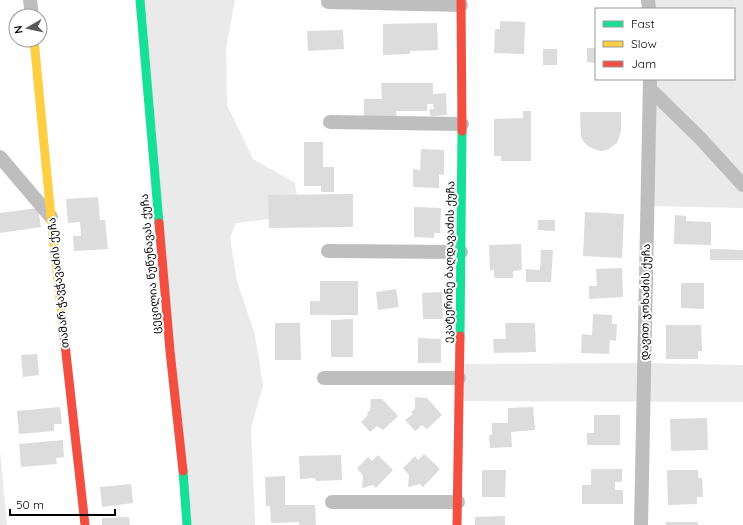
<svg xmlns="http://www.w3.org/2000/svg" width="743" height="525" font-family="Quicksand,'Noto Sans Georgian',sans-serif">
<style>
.green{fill:#eaeaea}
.building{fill:#dcdcdc}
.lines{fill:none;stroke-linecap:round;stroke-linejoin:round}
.street{stroke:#bebebe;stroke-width:14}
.fast{stroke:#16e098;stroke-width:9}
.slow{stroke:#ffcf43;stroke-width:9}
.jam{stroke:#f24e42;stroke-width:9}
.labels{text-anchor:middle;stroke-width:4;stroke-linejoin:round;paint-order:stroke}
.street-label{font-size:11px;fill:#000;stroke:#fff}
</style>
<rect width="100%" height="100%" fill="#fff"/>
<!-- green -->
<g class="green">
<polygon points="140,0 235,0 226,49 227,105 253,159 295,183 299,208 281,218 236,223 230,238 237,281 255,335 263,386 251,428 255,525 187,525"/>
<polygon points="648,0 743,0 743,208 648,206 650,79 734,79 734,9 649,9"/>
<polygon points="643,363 743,365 743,402 459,401 459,364"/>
<polygon points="0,451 7,525 0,525"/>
</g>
<!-- building -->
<g class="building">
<polygon points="500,21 525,22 524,54 494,53 495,29 500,29"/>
<polygon points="437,23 438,50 410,51 410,54 383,55 383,24"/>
<polygon points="343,30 344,49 308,51 307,31"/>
<polygon points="587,48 596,48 596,63 587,62"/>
<rect x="543" y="49" width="14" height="16"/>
<polygon points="381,83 433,83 433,94 446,93 447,115 430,116 430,109 434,109 433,104 427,104 427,111 396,111 397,119 364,119 364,99 382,99"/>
<polygon points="523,111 531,111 531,161 501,161 501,156 494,156 494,119 523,118"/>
<polygon points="580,112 621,112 621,131 617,143 607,150 600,151 589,147 584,142 581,137"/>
<polygon points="304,142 323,142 323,167 334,167 334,192 321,192 321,186 304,186"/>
<polygon points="421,149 444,150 444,175 439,174 439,188 413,187 413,169 420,170"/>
<polygon points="353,194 353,227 269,228 268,195"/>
<polygon points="98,197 100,220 105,220 108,249 74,251 73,236 81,236 80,222 68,223 66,199"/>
<polygon points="414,207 441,208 440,233 434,233 434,238 414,237"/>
<polygon points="38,208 41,227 0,233 0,213"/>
<polygon points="585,212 624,214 622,258 583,256"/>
<polygon points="675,215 686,216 686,221 711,222 711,245 674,244"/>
<polygon points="538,220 555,220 555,231 538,230"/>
<polygon points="521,244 522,270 513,271 513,278 494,278 494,270 490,270 489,245"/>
<polygon points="710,249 743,250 743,260 710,260"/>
<polygon points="541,250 553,250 551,282 526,282 526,269 540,270"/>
<polygon points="622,268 623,297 589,299 589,286 597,286 596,269"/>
<polygon points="320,281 358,281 358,315 310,315 310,301 320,301"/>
<polygon points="681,283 704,283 704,309 681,308"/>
<polygon points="396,289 399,307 378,310 376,292"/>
<polygon points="442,292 443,319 423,319 422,293"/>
<polygon points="593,314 612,315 612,324 617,324 616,341 610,340 609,354 581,353 582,334 592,335"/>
<polygon points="353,319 353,357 331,357 331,320"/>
<polygon points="275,323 300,323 301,360 275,360"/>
<polygon points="505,323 535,323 536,352 494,353 493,339 506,339"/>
<polygon points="666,325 701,325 702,351 698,351 698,359 666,359"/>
<polygon points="418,338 441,339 441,363 418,363"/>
<polygon points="37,354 39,375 23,377 21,355"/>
<polygon points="415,397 427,398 442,415 427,429 422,425 415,431 405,420 413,414 411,412 415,409"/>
<polygon points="371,399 382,399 398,416 383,430 377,426 370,432 361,422 368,415 367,413 370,410"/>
<polygon points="60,407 62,424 54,424 54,431 19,434 17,411"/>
<polygon points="533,407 535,430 511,432 512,447 490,448 489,435 492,435 492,423 508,423 508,408"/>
<polygon points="594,415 620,415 620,445 587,445 587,433 594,433"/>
<polygon points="707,418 708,450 671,451 670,419"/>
<polygon points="63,440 64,457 56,458 57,464 21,467 19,444"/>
<polygon points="424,454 440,469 423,487 420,484 408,487 409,475 403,468 415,456 418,460"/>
<polygon points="341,455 342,480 316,481 315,478 300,479 299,456"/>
<polygon points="378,455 393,470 376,488 373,485 362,488 363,476 357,468 368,457 372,461"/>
<polygon points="591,469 622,469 622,482 615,482 615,490 623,490 623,504 582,504 582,485 591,485"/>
<polygon points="482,470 506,470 505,497 482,497"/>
<polygon points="667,470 698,470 698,478 702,478 703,497 697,497 697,504 668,505"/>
<polygon points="285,476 285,505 315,505 316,525 299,525 299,522 271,523 270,506 266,506 265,477"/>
<polygon points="131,484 133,503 102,507 100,487"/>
<polygon points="505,516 505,525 475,525 475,517"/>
<polygon points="129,517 130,525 102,525 102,518"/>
<rect x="666" y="522" width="32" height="3"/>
</g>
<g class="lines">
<!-- street -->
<g class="street">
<polyline points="30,0 32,16"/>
<polyline points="648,0 649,9"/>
<polyline points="328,2 461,5"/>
<polyline points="650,89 700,138 743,185"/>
<polyline points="330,122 462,124"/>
<polyline points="0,157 51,217"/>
<polyline points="328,251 461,252"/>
<polyline points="324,378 459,378"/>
<polyline points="332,502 458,502"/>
<polyline points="641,525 650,79"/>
</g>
<!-- fast -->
<g class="fast">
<polyline points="140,0 159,223"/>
<polyline points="460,336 462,131"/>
<polyline points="183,471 187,525"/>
</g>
<!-- slow -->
<polyline class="slow" points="34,40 51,217 64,335"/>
<!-- jam -->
<g class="jam">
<polyline points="461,0 462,131"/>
<polyline points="159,223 170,351 183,471"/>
<polyline points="64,335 85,525"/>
<polyline points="457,525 460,336"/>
</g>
</g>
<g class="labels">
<!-- street labels -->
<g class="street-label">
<text transform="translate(449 262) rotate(-89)" y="4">ეკატერინე ბაღდავაძის ქუჩა</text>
<text transform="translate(150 264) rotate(-95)" y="4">ცეცილია წუწუნავას ქუჩა</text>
<text transform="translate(58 283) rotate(-96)" y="4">თამარ ჭავჭავაძის ქუჩა</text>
<text transform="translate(645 302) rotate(-89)" y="4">დავით ჯოხაძის ქუჩა</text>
</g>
</g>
<!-- legend -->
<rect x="595" y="8" width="140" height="72" fill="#ffffff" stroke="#999999"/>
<rect x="603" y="21" width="20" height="6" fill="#16e098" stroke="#999999"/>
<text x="631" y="28" font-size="12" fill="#000000">Fast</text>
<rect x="603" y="41" width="20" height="6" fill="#ffcf43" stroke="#999999"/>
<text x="631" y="48" font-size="12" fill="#000000">Slow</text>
<rect x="603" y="61" width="20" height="6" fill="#f24e42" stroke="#999999"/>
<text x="631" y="68" font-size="12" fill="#000000">Jam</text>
<!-- north arrow -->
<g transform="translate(28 28) rotate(261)"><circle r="19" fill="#ffffff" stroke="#999999"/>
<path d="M0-3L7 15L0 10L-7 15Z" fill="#595959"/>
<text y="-6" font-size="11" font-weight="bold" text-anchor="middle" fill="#000000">N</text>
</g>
<!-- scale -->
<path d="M10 509v6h105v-6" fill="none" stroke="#000000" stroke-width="2"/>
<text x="16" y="509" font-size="12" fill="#000000" stroke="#ffffff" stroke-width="3" paint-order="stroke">50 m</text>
</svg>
